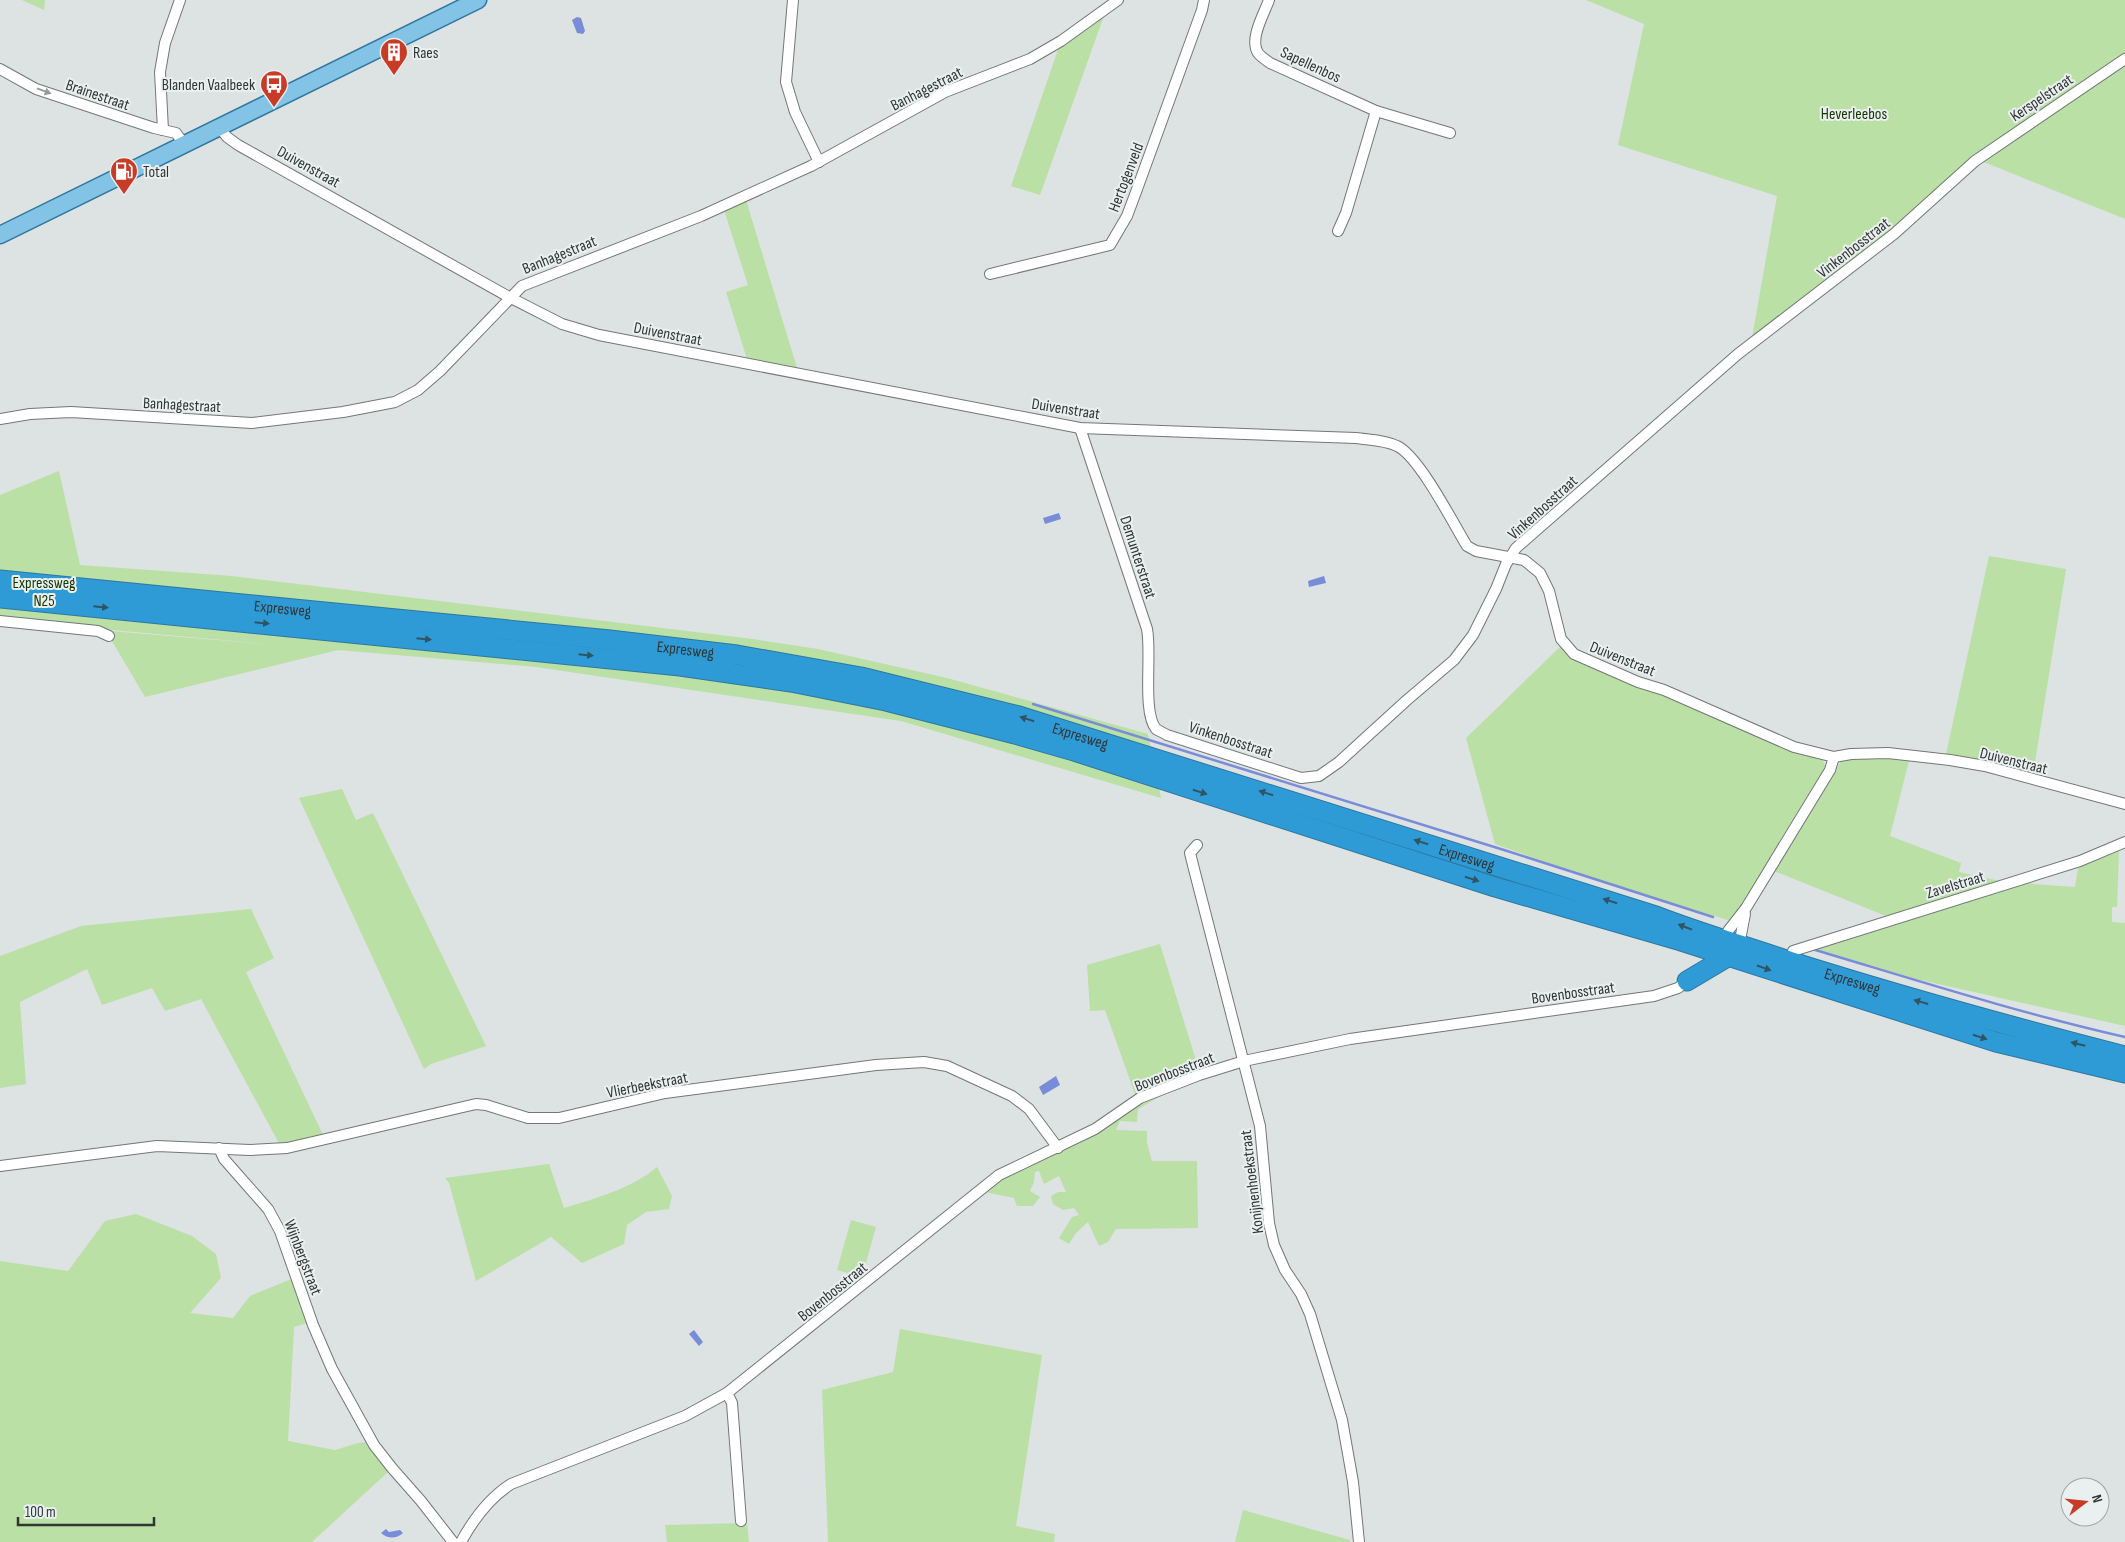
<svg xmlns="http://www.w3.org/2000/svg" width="2125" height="1542" font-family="'Sofia Sans Condensed',sans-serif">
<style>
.green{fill:#bae0a5}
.water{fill:#798cd8}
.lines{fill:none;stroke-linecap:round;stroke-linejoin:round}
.stream{stroke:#798cd8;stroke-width:2.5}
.street-casing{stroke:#727778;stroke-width:12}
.primary-casing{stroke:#2f779e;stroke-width:19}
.highway-casing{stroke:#2f779e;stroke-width:21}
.street{stroke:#fff;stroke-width:10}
.primary{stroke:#82c3e6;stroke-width:16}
.highway{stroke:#2e9bd6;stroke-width:19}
.oneway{fill:#989a9a}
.oneway2{fill:#315465}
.labels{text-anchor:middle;stroke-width:4;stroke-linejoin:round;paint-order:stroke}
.poi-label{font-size:16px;fill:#323535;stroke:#eaf0f0;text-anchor:start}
.street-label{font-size:16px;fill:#323535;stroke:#eaf0f0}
.park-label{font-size:16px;fill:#173500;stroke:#eaf0f0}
</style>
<rect width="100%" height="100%" fill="#dde2e3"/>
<!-- green -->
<g class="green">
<polygon points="22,0 45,0 44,10"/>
<polygon points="1586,0 2125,0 2125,219 1974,158 1907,217 1752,338 1777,196 1618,145 1644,24"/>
<polygon points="1106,10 1040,195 1011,186 1061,41"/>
<polygon points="746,200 797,368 747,359 726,292 748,285 724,210"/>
<polygon points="59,471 80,565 232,576 753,639 818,649 947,678 1148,734 1161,798 901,721 536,667 338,650 145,697 109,636 110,631 278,645 0,620 0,495"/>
<polygon points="1989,556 2066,569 2033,774 1946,754"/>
<polygon points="1562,645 1662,692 1822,759 1826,767 1740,910 1731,921 1594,879 1495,844 1466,738"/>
<polygon points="1910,757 1890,836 1961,863 1959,872 2004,882 2075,887 2078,868 2119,851 2117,907 2112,907 2112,922 2125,923 2125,1026 1916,979 1814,948 1891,918 1774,871 1841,761 1846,758"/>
<polygon points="342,789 356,820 373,813 486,1046 431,1064 424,1069 299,798"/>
<polygon points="251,909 274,958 246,972 324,1137 280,1145 201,999 165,1011 152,988 102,1005 87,969 20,1002 26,1084 0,1088 0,956 81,926"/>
<polygon points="1160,944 1199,1070 1158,1091 1159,1097 1138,1109 1137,1122 1120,1121 1116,1130 1147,1131 1147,1143 1152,1161 1197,1161 1198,1228 1116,1229 1108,1242 1099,1246 1088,1222 1076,1233 1069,1244 1059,1238 1072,1217 1079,1215 1074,1208 1063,1210 1053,1204 1051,1196 1058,1192 1066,1192 1059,1176 1044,1184 1039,1171 1035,1172 1034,1182 1030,1191 1040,1197 1033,1206 1017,1206 1014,1198 980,1191 1095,1129 1136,1097 1105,1010 1090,1011 1087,965"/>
<path d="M 549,1164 L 564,1208 C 594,1199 633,1188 657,1167 L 672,1196 L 669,1209 L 646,1212 L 627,1225 L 624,1244 L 582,1263 L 551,1237 L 476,1281 L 449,1183 L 445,1178 Z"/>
<polygon points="136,1214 192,1236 216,1254 221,1278 190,1313 233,1318 250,1296 294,1278 307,1323 294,1327 288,1441 335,1450 358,1443 368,1442 389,1471 312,1542 0,1542 0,1261 68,1271 105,1221"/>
<polygon points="851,1220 876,1227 862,1277 837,1270"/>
<polygon points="900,1329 1042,1355 1016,1526 1055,1534 1054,1542 828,1542 822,1390 893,1372"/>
<polygon points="1243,1510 1350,1540 1350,1542 1235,1542"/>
<polygon points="747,1523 749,1542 667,1542 665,1525"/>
</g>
<!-- water -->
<g class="water">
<polygon points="577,17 581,18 585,31 583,34 577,33 572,20"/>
<polygon points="1059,513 1061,519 1045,524 1043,518"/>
<polygon points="1324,576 1326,583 1309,587 1308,581"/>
<polygon points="1056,1076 1060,1085 1043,1095 1039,1087"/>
<polygon points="694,1330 703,1342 699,1346 689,1334"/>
<path d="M 386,1529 L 389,1532 L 400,1530 L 403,1533 C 396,1539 388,1539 381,1533 Z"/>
</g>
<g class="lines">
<!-- stream -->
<g class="stream">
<polyline points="1033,704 1504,850 1713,917"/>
<path d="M 1812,949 C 1916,980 2019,1013 2125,1037"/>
</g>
<!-- street casing -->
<g class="street-casing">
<g id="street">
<polyline points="793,0 786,82 795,112 819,162"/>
<path d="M 1269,0 C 1264,14 1249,39 1258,53 C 1261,57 1266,60 1270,63 L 1376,111 L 1450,133"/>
<polyline points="0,69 36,89 154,128 176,133 184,144"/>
<path d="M 219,127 L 227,137 L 238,145 L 509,297 L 562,324 L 599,335 L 1080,428 L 1356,438 C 1370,440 1385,440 1397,446 C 1419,456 1453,523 1467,546 L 1476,551 L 1524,560 L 1540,573 L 1549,591 L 1561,639 L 1574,654 L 1638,682 L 1664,690 L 1794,747 L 1834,757 L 1851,754 L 1888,753 L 1950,760 L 1985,766 L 2125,804"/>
<polyline points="163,130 160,72 165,43 180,0"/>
<polyline points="1338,231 1346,213 1376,111"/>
<polyline points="990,274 1110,245 1127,216 1136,192 1202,10 1204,0"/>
<polyline points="0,419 30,414 71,412 252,423 343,412 395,402 418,390 440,371 522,286 701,216 811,166 945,92 1030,59 1061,41 1118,0"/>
<path d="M 1080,428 L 1147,629 C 1152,654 1142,712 1156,729 C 1159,731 1164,733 1167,735 L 1301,778 L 1319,776 L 1339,762 L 1407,700 L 1454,660 L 1473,635 L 1496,589 L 1506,564 L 1516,548 L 1738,354 L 1894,234 L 1975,161 L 2125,59"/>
<polyline points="0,621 98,631 109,636"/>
<polyline points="1197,845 1190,853 1194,869 1260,1126 1269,1223 1274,1245 1285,1270 1301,1294 1310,1314 1342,1420 1353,1482 1359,1542"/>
<polyline points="1728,931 1746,908 1830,770 1834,757"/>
<polyline points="1741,935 1745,914"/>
<polyline points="1793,951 2080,861 2125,842"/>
<polyline points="219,1148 224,1159 268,1209 280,1231 313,1325 332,1369 374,1445 392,1468 421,1501 453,1542"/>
<polyline points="0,1166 157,1146 250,1150 287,1148 476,1104 486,1105 528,1118 559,1118 665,1093 876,1065 924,1062 947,1066 1012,1096 1029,1109 1058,1148"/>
<polyline points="727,1393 732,1403 741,1521"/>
<path d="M 461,1542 C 473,1520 489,1498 511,1484 L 685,1416 L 727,1393 L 999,1175 L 1095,1129 L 1140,1098 L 1199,1075 L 1244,1061 L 1350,1039 L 1654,996 L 1678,988 L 1687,981"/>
</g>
</g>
<!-- primary casing -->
<g class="primary-casing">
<polyline id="primary" points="0,235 478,0"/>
</g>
<!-- highway casing -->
<g class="highway-casing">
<g id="highway">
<path id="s1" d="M 0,580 L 610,640 L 737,655 L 861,677 L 1019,716 L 1656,916 C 1700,933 1745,946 1789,961 C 1900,996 2012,1027 2125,1056"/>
<polyline points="0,598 680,666 791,682 886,701 1015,734 1074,751 1495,887 1681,941 1996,1042 2125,1073"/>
<polyline points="1687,981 1729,956"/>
</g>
</g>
<!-- street -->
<use href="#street" class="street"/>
<!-- primary -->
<use href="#primary" class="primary"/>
<!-- highway -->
<use href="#highway" class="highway"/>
</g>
<!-- one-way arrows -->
<defs><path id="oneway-solid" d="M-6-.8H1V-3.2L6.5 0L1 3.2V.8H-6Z" transform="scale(1.25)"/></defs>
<use class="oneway" href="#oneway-solid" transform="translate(44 91) rotate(20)"/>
<g class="oneway2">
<use href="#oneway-solid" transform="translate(101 607) rotate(6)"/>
<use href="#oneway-solid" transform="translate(262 623) rotate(6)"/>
<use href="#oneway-solid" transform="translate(424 639) rotate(6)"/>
<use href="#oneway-solid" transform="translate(586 655) rotate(6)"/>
<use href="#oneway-solid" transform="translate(1027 719) rotate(-163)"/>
<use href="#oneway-solid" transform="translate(1200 792) rotate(18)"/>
<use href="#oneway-solid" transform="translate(1266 793) rotate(-162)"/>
<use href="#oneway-solid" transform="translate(1421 842) rotate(-162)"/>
<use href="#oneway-solid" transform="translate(1472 879) rotate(18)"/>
<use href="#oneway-solid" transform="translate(1610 901) rotate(-162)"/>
<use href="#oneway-solid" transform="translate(1685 927) rotate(-159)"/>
<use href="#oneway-solid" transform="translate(1764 968) rotate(19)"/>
<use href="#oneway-solid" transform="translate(1921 1002) rotate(-164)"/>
<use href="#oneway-solid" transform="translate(1980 1037) rotate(18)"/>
<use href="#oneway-solid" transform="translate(2078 1044) rotate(-166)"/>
</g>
<!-- icons -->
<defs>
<g id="building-pin" transform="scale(1.4375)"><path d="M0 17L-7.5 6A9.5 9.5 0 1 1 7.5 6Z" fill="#c83c27" stroke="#eaf0f0"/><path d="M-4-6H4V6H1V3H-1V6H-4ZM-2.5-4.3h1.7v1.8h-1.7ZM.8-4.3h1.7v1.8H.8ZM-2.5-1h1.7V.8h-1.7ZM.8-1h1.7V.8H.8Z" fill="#fff"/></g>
<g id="bus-pin" transform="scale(1.4375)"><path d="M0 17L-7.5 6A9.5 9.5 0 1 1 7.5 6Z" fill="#c83c27" stroke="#eaf0f0"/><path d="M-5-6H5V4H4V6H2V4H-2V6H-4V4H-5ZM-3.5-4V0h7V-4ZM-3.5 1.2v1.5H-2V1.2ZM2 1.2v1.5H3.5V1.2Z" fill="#fff"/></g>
<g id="fuel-pin" transform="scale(1.4375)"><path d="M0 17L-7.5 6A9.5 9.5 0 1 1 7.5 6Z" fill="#c83c27" stroke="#eaf0f0"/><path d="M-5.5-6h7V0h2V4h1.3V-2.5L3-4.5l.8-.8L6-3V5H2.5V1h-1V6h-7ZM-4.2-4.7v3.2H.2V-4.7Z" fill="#fff"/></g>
</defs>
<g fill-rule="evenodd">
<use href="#building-pin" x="394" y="52"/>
<use href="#bus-pin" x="274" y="84"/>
<use href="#fuel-pin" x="124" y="171"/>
</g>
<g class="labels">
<!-- poi labels -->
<g class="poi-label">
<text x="413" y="58">Raes</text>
<text x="255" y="90" text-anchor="end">Blanden Vaalbeek</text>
<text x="143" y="177">Total</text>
</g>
<!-- street labels -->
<g class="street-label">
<text transform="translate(1311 64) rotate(25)" y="6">Sapellenbos</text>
<text transform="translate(926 88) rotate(-27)" y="6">Banhagestraat</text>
<text transform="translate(98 94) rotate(19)" y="6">Brainestraat</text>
<text transform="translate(2041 97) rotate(-34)" y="6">Kerspelstraat</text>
<text transform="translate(309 166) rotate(29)" y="6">Duivenstraat</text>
<text transform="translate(1125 177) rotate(-69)" y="6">Hertogenveld</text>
<text transform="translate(1853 247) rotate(-38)" y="6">Vinkenbosstraat</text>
<text transform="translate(559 254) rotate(-22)" y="6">Banhagestraat</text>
<text transform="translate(668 333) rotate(11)" y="6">Duivenstraat</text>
<text transform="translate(182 404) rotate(3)" y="6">Banhagestraat</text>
<text transform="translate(1066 408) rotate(9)" y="6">Duivenstraat</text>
<text transform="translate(1542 507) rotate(-42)" y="6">Vinkenbosstraat</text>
<text transform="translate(1139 557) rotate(72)" y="6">Demunterstraat</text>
<text dy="6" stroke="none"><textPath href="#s1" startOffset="284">Expresweg</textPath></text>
<text dy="6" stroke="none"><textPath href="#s1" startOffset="689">Expresweg</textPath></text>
<text transform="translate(1623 658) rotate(22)" y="6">Duivenstraat</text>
<text dy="6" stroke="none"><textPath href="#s1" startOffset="1094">Expresweg</textPath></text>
<text transform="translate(1231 739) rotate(18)" y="6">Vinkenbosstraat</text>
<text transform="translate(2014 760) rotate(14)" y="6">Duivenstraat</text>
<text dy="6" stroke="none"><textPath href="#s1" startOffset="1499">Expresweg</textPath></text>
<text transform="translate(1955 884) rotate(-17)" y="6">Zavelstraat</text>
<text dy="6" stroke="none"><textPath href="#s1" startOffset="1904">Expresweg</textPath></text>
<text transform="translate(1573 992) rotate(-8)" y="6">Bovenbosstraat</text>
<text transform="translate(1174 1071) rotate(-21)" y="6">Bovenbosstraat</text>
<text transform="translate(647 1084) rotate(-11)" y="6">Vlierbeekstraat</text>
<text transform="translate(1251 1182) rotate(-97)" y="6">Konijnenhoekstraat</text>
<text transform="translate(304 1257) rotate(69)" y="6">Wijnbergstraat</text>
<text transform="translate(832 1291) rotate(-39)" y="6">Bovenbosstraat</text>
</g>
<!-- park labels -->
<g class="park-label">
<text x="1854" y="119">Heverleebos</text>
<text x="44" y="588">Expressweg<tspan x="44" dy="18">N25</tspan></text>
</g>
</g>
<!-- north arrow -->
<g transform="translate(2085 1502) rotate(74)"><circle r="24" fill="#eaf0f0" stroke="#a0a5a5"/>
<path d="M0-4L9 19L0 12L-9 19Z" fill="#c83c27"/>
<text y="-8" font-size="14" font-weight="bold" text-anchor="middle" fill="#323535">N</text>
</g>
<!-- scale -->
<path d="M18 1517v8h136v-8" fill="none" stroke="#323535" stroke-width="2.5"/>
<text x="25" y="1517" font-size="15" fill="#323535" stroke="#eaf0f0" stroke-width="4" paint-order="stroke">100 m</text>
</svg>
